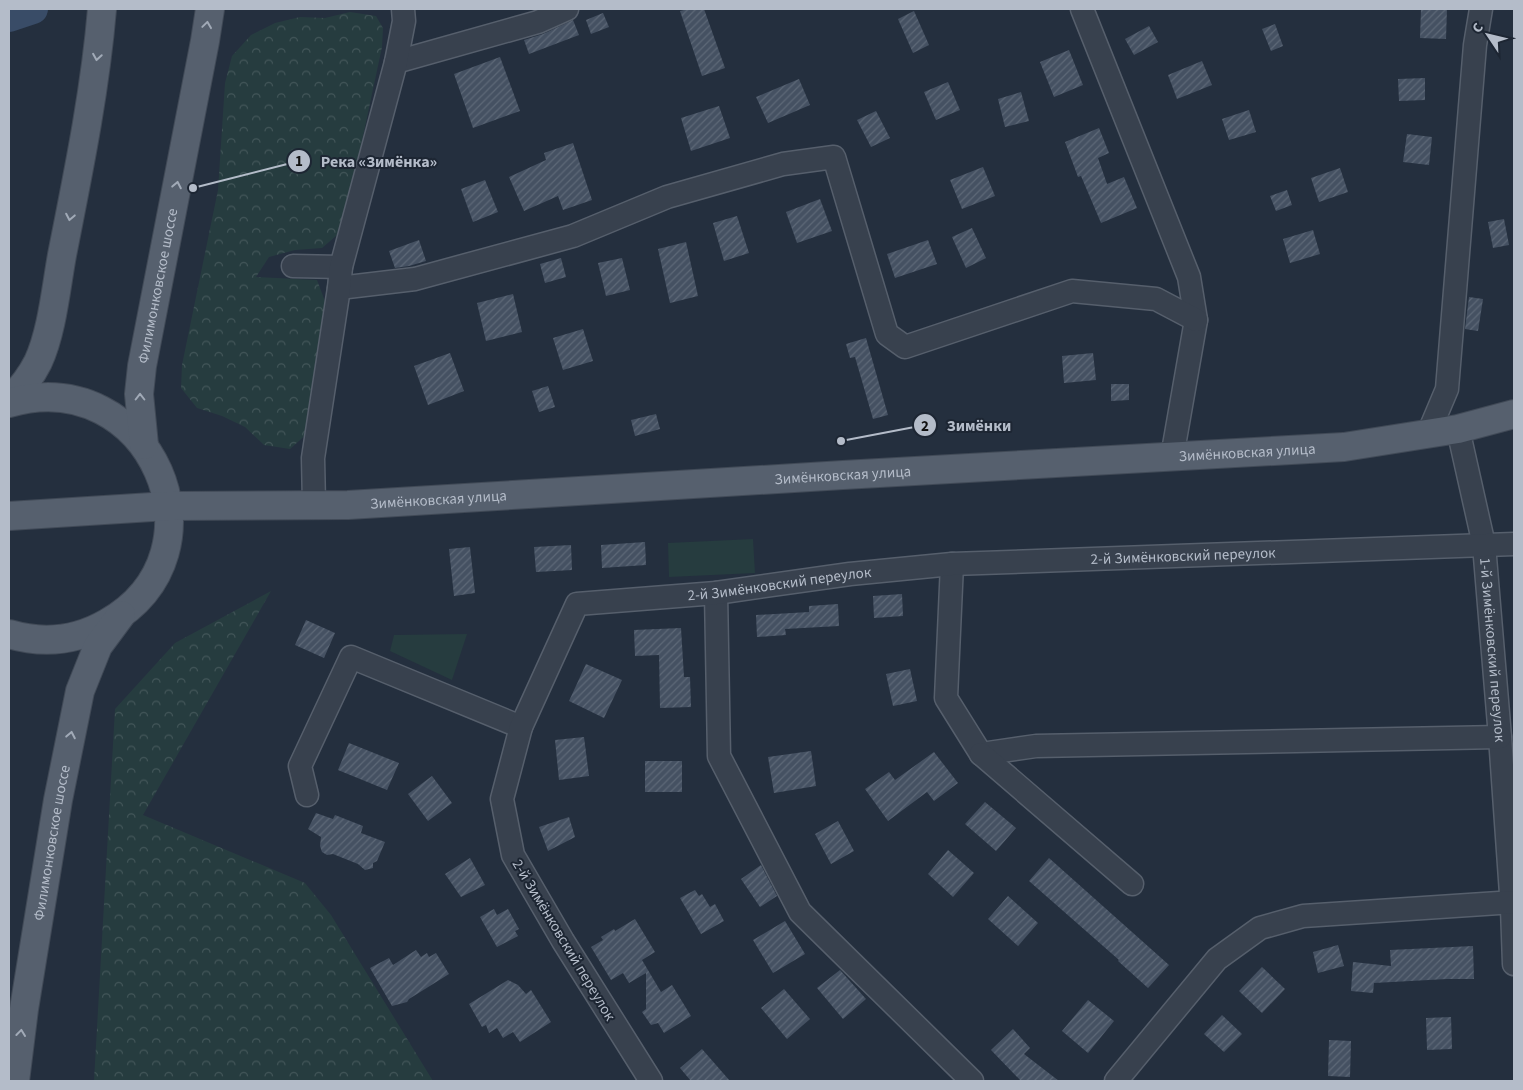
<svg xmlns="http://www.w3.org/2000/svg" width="1523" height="1090" font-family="'Source Sans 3',sans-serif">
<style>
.forest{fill:url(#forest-crowns)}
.park{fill:#263c3f}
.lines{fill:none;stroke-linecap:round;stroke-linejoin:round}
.river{stroke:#394c67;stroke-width:30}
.building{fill:url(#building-hatch)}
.minor-casing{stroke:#565f6c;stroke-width:25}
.major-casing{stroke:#414a57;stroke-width:30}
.minor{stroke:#38414e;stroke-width:22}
.major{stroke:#56606e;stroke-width:28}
.oneway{stroke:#a1aab7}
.labels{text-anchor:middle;stroke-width:4;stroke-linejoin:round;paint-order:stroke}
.street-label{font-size:15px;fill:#b4bcc9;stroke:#1d2633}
.leader{fill:none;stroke:#b4bcc9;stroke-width:2}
.callout-dot{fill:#b4bcc9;stroke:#1d2633;stroke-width:2}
.mark-label{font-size:15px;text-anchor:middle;font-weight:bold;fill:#111}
.callout-label{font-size:16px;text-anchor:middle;font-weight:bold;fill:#b4bcc9;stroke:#1d2633;stroke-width:4;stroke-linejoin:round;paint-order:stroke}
</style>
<defs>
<pattern id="forest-crowns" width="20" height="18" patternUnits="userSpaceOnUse" patternTransform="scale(1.25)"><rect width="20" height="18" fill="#263c3f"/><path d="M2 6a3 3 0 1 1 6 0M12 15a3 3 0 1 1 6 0" fill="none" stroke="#435659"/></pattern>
<pattern id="building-hatch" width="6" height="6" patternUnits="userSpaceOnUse" patternTransform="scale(1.25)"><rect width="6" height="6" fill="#455162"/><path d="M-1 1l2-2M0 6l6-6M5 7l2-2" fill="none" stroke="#5d6877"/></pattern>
</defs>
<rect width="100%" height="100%" fill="#242f3e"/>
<!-- forest -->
<g class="forest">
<polygon points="350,12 376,16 383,28 382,47 343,230 322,248 295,250 269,257 256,277 317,280 326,304 309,432 290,449 264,445 245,427 222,416 197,408 181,388 182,365 218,190 225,83 232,56 251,35 275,23 300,17 325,18"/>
<polygon points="271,591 143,815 305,883 331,915 433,1081 94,1081 115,709 175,643"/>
</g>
<!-- park -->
<g class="park">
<polygon points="753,539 755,573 669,577 668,543"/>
<polygon points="467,634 452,680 390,651 394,635"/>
</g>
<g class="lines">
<!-- river -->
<polyline class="river" points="9,17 33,9"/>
</g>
<!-- building -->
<g class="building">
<polygon points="688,9 704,9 725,68 702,76 680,11"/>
<polygon points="1421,9 1447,9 1446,39 1420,38"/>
<polygon points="914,11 929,45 913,53 898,19"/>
<polygon points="603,13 609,27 591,34 586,20"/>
<polygon points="573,20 579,35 529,54 524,40 543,34"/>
<polygon points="1275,24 1283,46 1271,51 1262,29"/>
<polygon points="1149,26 1158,42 1134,55 1125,39"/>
<polygon points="1069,50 1083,85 1054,97 1040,62"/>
<polygon points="500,57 520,111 473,128 454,74"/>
<polygon points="1202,61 1212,85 1177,99 1168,75"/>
<polygon points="1425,78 1425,100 1399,101 1398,79"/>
<polygon points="799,79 810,105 768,123 756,97"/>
<polygon points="948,82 960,110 936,120 924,92"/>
<polygon points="1021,92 1029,121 1005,127 998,99"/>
<polygon points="719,106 730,138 691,151 681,118"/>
<polygon points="1249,110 1256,132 1229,140 1222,119"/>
<polygon points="876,111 890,138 871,147 857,120"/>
<polygon points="1099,128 1109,153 1098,158 1107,184 1124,177 1137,208 1101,223 1081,176 1078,177 1065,142"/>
<polygon points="1407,134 1432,137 1429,165 1403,162"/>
<polygon points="573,143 592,200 563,210 558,196 524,211 509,177 546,160 544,153"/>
<polygon points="983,167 995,196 962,209 950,180"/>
<polygon points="1340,168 1348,192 1319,202 1311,178"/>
<polygon points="485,180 498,212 473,222 461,189"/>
<polygon points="1287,190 1292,205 1276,211 1270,196"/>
<polygon points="820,199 832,231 797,243 786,212"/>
<polygon points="737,216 749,253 724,261 713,223"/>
<polygon points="1504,219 1509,245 1493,248 1488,222"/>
<polygon points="972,228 986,258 966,268 952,237"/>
<polygon points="1313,230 1320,254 1290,263 1283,239"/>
<polygon points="419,240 426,261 409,266 395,268 389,251"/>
<polygon points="928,240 937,264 895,278 887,254"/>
<polygon points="686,242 698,296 670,303 658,249"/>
<polygon points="561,258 566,277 545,283 540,264"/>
<polygon points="622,258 630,290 606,296 598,263"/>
<polygon points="513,294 522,332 486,341 477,303"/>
<polygon points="1469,297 1483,299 1478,331 1465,329"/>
<polygon points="583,329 593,361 563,370 553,338"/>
<polygon points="866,338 888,415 873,419 855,357 850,358 846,344"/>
<polygon points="450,353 464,391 428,405 414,366"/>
<polygon points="1093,353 1096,380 1064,383 1062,356"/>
<polygon points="1111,384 1129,384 1129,400 1111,401"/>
<polygon points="548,386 555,407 539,412 532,391"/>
<polygon points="656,414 660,429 635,436 631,420"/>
<polygon points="645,542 646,565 602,568 601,545"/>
<polygon points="571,545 572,570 536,572 534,547"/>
<polygon points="470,547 475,593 454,596 449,549"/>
<polygon points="902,594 903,616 874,618 873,596"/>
<polygon points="838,604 839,626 785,629 786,635 757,637 756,615 809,612 809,606"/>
<polygon points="306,620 335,633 324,658 295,645"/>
<polygon points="681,628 684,677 690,677 691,707 660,708 659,655 635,656 634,630"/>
<polygon points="586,664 622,680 604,718 569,701"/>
<polygon points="910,669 917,701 893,706 886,674"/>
<polygon points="584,737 589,776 559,780 555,740"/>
<polygon points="349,743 399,763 387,790 338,770"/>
<polygon points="811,751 816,786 774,793 768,757"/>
<polygon points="934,752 958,783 934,801 927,792 888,821 865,789 889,772 895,780"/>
<rect x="645" y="761" width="37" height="31"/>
<polygon points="432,776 452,803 428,821 408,794"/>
<polygon points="985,802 1016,828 996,851 965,824"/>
<polygon points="316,813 333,819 335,815 363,826 361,833 385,842 377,861 373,863 373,868 365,870 358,864 333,854 327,855 322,852 320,846 321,837 308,829"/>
<polygon points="569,817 575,837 548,851 539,827"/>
<polygon points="838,821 854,851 831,864 815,834"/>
<polygon points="948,850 974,873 953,897 928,874"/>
<polygon points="470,858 485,885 461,897 445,874"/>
<polygon points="1049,858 1169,965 1148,988 1118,961 1119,960 1029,881"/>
<polygon points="761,865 777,896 760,907 741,879"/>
<polygon points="695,890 699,896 702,894 710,907 715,904 724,921 701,934 680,898"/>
<polygon points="1008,896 1038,923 1018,946 988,919"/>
<polygon points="494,909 497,915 508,909 519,929 515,931 518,936 497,947 480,917"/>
<polygon points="635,919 655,952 642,960 661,992 672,985 691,1016 664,1033 658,1023 651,1025 642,1012 646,1009 646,973 629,983 623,973 611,980 591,947 603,940 601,937 614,929 615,931"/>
<polygon points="785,921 805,954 773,973 753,940"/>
<polygon points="1338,945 1344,966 1318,973 1313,952"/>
<polygon points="1473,946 1474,979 1447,979 1374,983 1373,993 1351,991 1353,962 1391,966 1390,950"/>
<polygon points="416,950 421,957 427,953 429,957 436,953 449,974 409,999 407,1002 392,1006 370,968 389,958 393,965"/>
<polygon points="1262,967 1285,989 1262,1013 1239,991"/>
<polygon points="840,970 866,999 843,1019 817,988"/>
<polygon points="508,980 518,985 526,994 531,990 551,1022 520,1042 513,1032 503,1038 497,1028 489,1033 486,1025 482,1027 469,1004"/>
<polygon points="784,989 810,1019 787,1039 761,1008"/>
<polygon points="1088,1000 1114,1021 1088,1053 1062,1031"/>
<polygon points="1222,1015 1242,1034 1224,1052 1204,1034"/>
<polygon points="1451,1017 1452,1049 1427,1050 1426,1018"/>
<polygon points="1013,1029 1030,1048 1024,1054 1059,1081 1021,1081 991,1050"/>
<polygon points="1329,1040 1351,1041 1350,1077 1328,1076"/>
<polygon points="702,1049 730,1081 691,1081 680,1068"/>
</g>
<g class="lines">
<!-- minor casing -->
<g class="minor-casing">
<g id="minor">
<polyline points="1082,9 1189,277 1196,320 1172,457"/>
<polyline points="396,62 538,22 567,9"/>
<polyline points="293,266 341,267"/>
<polyline points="339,288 415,279 573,236 667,197 783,164 834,157 887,334 905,347 1072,291 1156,299 1196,320"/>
<path id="s1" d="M 1458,429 L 1484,545 L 1500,737 L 1512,908 L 1514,964"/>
<polyline points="1428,434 1447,389 1475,45 1481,9"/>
<polyline points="314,505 313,458 339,288 341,267 396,62 404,21 403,9"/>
<polyline points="952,564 946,698 981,754 1036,746 1500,737"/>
<polyline points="716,593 719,756 800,912 972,1081"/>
<polyline points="981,754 1132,884"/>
<polyline points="307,795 300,766 351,657 521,727"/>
<path id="s2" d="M 651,1081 L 563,941 L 513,855 L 502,799 L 521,727 L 577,604 L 716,593 L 850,574 L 952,564 L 1514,544"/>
<polyline points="1116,1081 1217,959 1260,928 1303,916 1514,902"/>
</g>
</g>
<!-- major casing -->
<g class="major-casing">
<g id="major">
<path d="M 9,401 C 21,389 30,378 38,362 C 52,332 56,288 62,255 C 78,174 95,92 102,9"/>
<path d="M 9,403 C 150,362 233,552 107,623 C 76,641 43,644 9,634"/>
<path id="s3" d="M 144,445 L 139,394 L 142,366 L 205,41 L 210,9"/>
<path id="s4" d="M 9,516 L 168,506 L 348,505 L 843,475 L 1344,447 L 1458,429 L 1514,414"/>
<path id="s5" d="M 15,1081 L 24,1009 L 58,800 L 80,691 L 98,646 L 121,615"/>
</g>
</g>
<!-- minor -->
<use href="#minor" class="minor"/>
<!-- major -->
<use href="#major" class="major"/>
</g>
<!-- one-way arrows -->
<defs><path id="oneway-chevron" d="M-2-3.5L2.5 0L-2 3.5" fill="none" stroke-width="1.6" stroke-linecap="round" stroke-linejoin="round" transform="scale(1.25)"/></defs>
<g class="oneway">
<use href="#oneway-chevron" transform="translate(207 25) rotate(-82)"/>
<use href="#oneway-chevron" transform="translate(97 57) rotate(99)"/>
<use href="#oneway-chevron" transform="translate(177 185) rotate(-79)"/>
<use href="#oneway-chevron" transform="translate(70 217) rotate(101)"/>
<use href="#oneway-chevron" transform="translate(140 397) rotate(-90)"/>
<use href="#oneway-chevron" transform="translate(71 735) rotate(-79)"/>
<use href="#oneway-chevron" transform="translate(21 1033) rotate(-83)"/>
</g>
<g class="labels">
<!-- street labels -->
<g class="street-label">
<text dy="5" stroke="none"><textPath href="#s3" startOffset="161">Филимонковское шоссе</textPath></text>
<text dy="5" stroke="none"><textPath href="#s4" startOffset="1240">Зимёнковская улица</textPath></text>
<text dy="5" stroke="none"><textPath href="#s4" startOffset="835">Зимёнковская улица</textPath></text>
<text dy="5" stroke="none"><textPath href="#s4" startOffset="430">Зимёнковская улица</textPath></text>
<text dy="5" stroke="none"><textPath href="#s2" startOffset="1140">2-й Зимёнковский переулок</textPath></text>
<text dy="5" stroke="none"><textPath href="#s2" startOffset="735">2-й Зимёнковский переулок</textPath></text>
<text dy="5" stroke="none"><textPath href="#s1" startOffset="224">1-й Зимёнковский переулок</textPath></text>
<text dy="5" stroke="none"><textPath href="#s5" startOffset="241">Филимонковское шоссе</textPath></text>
<text transform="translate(564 940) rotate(59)" y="5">2-й Зимёнковский переулок</text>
</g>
</g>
<!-- callouts -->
<path class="leader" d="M193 188L299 161M841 441L925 425"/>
<g class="callout-dot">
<circle cx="193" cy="188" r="5"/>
<circle cx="841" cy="441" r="5"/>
<circle cx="299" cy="161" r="12"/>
<circle cx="925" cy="425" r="12"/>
</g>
<g class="mark-label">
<text x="299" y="166">1</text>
<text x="925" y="431">2</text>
</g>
<g class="callout-label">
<text x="379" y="167">Река «Зимёнка»</text>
<text x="979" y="431">Зимёнки</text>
</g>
<!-- border -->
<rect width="1523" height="1090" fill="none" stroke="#b4bcc9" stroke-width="20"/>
<!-- north arrow -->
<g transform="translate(1488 35) rotate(305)" stroke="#1d2633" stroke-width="4" paint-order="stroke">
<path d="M0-4L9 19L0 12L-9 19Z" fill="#b4bcc9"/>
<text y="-8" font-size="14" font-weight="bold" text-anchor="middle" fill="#b4bcc9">С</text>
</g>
</svg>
